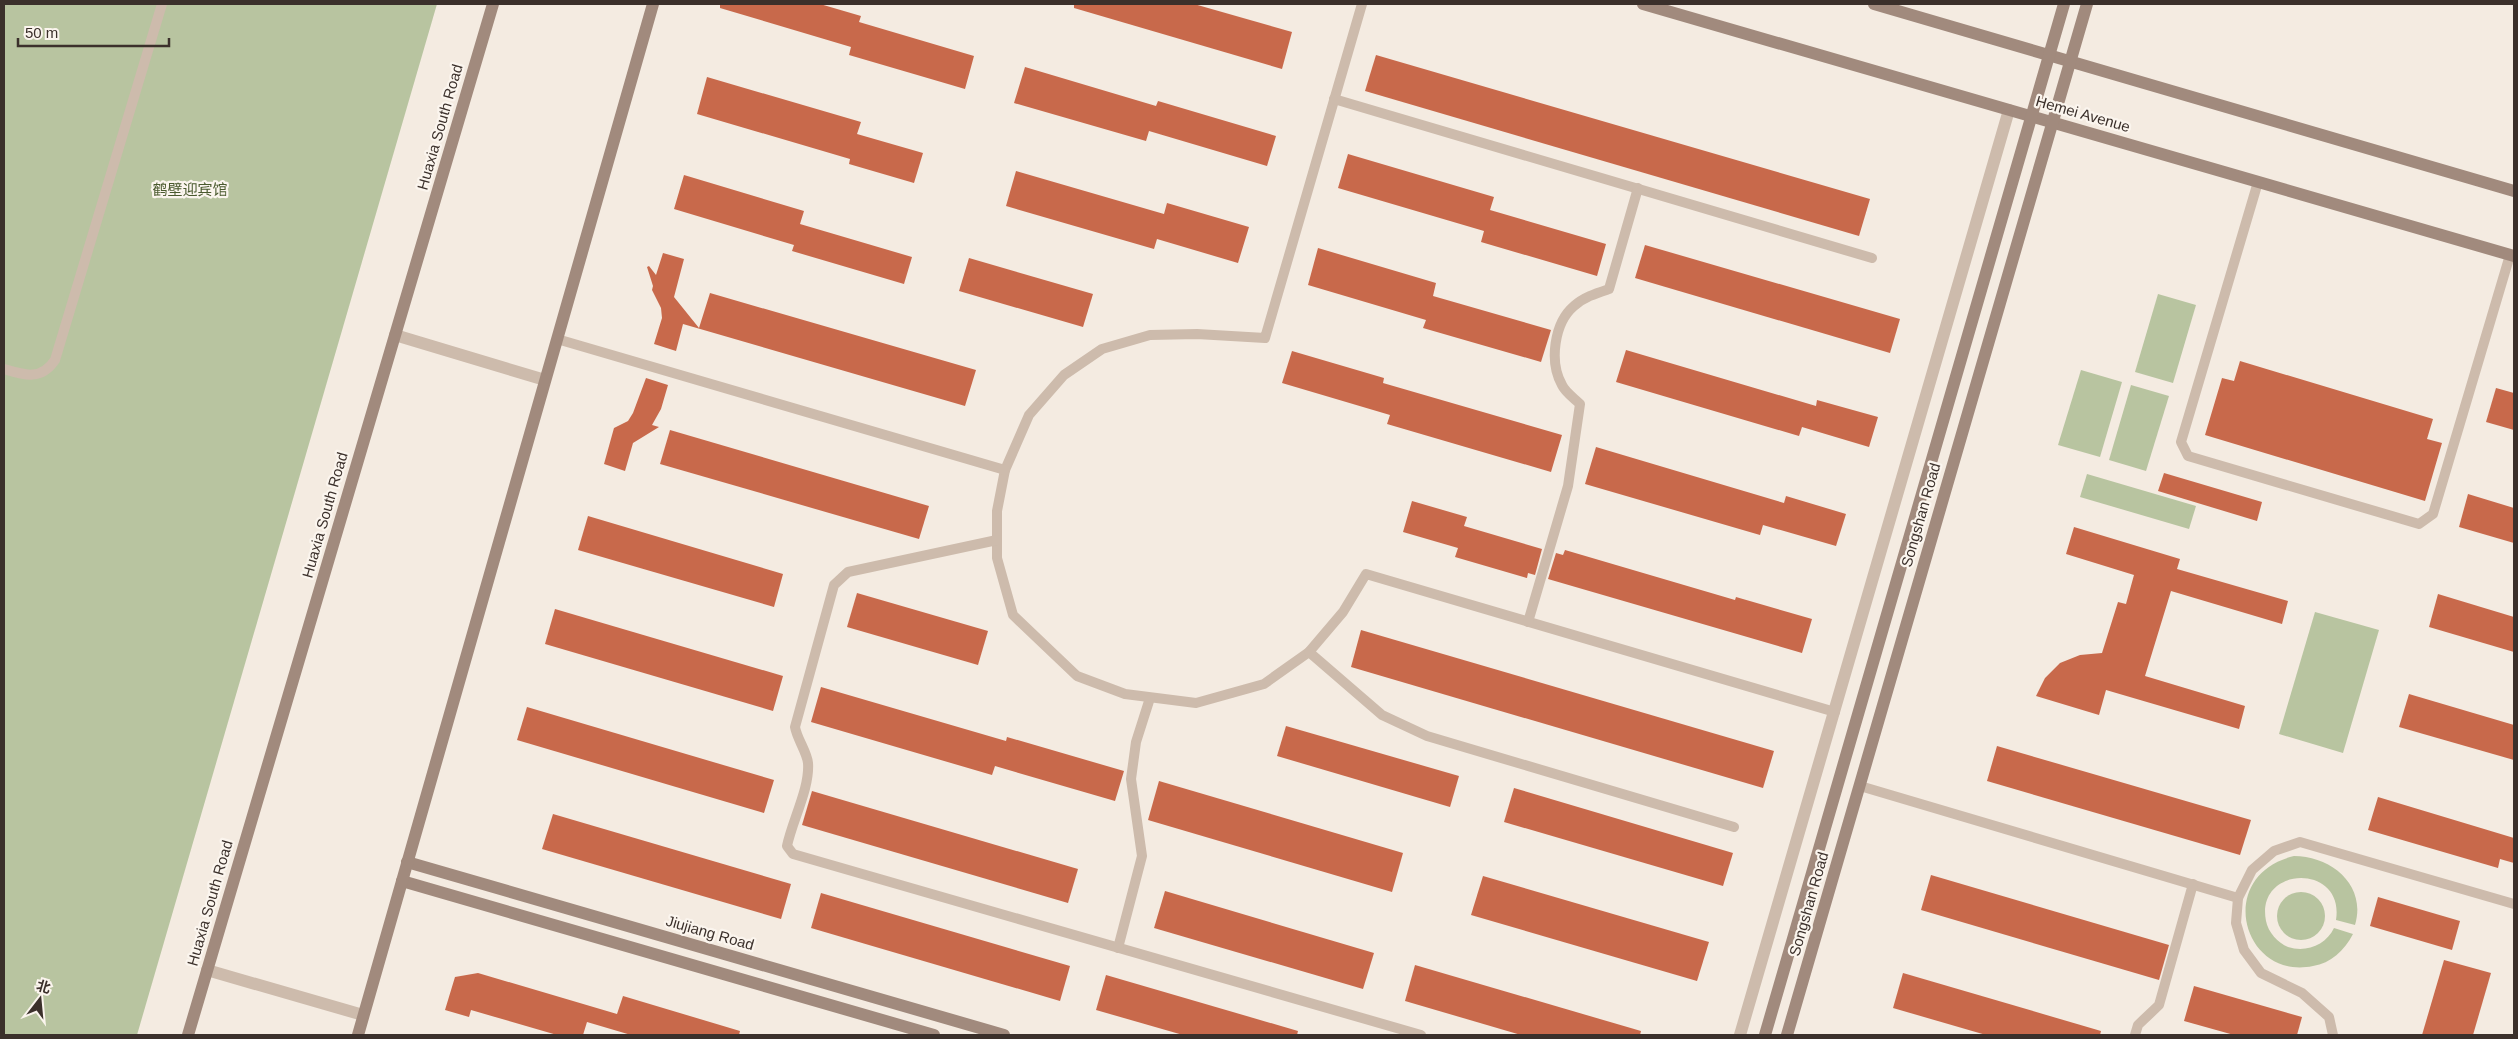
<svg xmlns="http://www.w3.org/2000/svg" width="2518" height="1039" font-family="Helvetica,'Noto Sans SC',sans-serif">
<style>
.green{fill:#b8c4a0}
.building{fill:#c8694b}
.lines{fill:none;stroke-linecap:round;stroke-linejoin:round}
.lane{stroke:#cdbbac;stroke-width:10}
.street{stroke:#cdbbac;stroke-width:12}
.secondary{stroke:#a18a7d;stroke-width:12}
.labels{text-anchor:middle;stroke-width:4.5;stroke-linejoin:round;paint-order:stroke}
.street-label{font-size:15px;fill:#3b302b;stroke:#fbf5ee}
.park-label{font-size:15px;fill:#4a5a2e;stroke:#fbf5ee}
</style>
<rect width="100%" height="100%" fill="#f4ebe1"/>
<!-- green -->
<g class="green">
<polygon points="4,4 437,4 137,1035 4,1035"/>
<polygon points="2158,294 2196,305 2173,383 2135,372"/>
<polygon points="2081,370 2122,382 2100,457 2058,445"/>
<polygon points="2131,385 2169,396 2146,471 2109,460"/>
<polygon points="2087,474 2196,506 2189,529 2080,497"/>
<polygon points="2315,612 2379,630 2343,753 2279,734"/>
<path d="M 2294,856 C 2331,856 2367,885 2355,925 L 2336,920 C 2345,863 2255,865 2266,921 C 2268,932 2278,943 2288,947 C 2306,953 2326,945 2334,928 L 2353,934 C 2344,951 2331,963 2313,966 C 2242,981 2214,875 2294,856 Z"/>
<circle cx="2301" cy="916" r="24"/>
</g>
<!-- building -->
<g class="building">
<polygon points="720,4 820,4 861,16 859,22 974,56 965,89 849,55 851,47 720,8"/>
<polygon points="1074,4 1194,4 1292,32 1282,69 1074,8"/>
<polygon points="1376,55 1870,199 1859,236 1365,91"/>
<polygon points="1025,67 1156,106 1158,101 1276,136 1267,166 1149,131 1146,141 1014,103"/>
<polygon points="707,77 861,122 857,134 923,153 914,183 849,164 850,159 697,114"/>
<polygon points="1348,154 1494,197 1490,210 1606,244 1597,276 1481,242 1484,231 1338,188"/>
<polygon points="1016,171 1164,214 1167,203 1249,227 1238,263 1157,239 1154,249 1006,206"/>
<polygon points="684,175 804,211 800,224 912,257 904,284 792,251 794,245 674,209"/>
<polygon points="1645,245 1900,319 1890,353 1635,278"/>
<polygon points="1318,248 1436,283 1433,296 1551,330 1541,362 1423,328 1426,320 1308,285"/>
<polygon points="663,253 684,259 674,297 699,328 710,293 976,370 965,406 683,324 676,351 654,344 662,318 661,308 652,290 653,286 647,267 649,266 656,275"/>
<polygon points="969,258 1093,294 1083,327 959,291"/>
<polygon points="1626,350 1816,406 1817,400 1878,417 1869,447 1802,427 1799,436 1616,382"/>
<polygon points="1292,351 1384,378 1383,383 1562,435 1551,472 1387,424 1390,415 1282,383"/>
<polygon points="2240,361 2433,419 2427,439 2442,443 2425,501 2205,435 2222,378 2234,381"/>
<polygon points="646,378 668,385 661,409 652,425 659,427 633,443 625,471 604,464 614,428 628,421 633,413"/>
<polygon points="2496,388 2514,393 2514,430 2486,422"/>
<polygon points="670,430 929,506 919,539 660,464"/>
<polygon points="1596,447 1784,503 1786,496 1846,514 1836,546 1763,525 1760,535 1585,484"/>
<polygon points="2164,473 2262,502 2257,521 2158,491"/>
<polygon points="2468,494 2514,508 2514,543 2459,527"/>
<polygon points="1412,501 1467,517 1464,526 1542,549 1535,575 1528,573 1527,578 1455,557 1458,548 1403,532"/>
<polygon points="588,516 783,574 774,607 578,550"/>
<polygon points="2074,527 2180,559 2177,569 2288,601 2282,624 2171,591 2145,676 2245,706 2239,729 2106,690 2099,715 2036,696 2045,678 2060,663 2080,655 2102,653 2118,602 2126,604 2134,575 2066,554"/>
<polygon points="1565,550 1735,600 1736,597 1812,619 1802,653 1548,579 1556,553 1563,555"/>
<polygon points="857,593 988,631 978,665 847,627"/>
<polygon points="2438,594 2514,617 2514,652 2429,627"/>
<polygon points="555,609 783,676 773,711 545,644"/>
<polygon points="1361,630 1774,751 1763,788 1351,667"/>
<polygon points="821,687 1006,741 1007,737 1124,771 1115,801 995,766 992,775 811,722"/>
<polygon points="2409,694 2514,725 2514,760 2399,727"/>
<polygon points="527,707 774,780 764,813 517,740"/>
<polygon points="1286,726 1459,776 1450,807 1277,756"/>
<polygon points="1997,746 2251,820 2240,855 1987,781"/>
<polygon points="1159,781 1403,853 1392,892 1148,820"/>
<polygon points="1514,788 1733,853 1723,886 1504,822"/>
<polygon points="812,791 1078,869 1068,903 802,825"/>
<polygon points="2378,797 2514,838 2514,863 2500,859 2498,868 2368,830"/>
<polygon points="553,814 791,884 781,919 542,849"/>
<polygon points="1931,875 2169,945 2159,980 1921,910"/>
<polygon points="1483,876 1709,942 1697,981 1471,915"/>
<polygon points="1165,891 1374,953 1363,989 1154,928"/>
<polygon points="821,893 1070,966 1060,1001 811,928"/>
<polygon points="2378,897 2460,921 2452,950 2370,926"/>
<polygon points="2444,960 2491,973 2473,1035 2422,1035"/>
<polygon points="1415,965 1641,1031 1640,1035 1521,1035 1405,1001"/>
<polygon points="478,973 617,1014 623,996 740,1031 739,1035 631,1035 587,1022 583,1035 557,1035 471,1010 469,1017 445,1010 455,977"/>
<polygon points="1903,973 2101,1031 2100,1035 1986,1035 1893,1008"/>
<polygon points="1106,975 1298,1031 1297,1035 1183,1035 1096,1010"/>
<polygon points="2194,986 2302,1017 2297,1035 2234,1035 2184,1021"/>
</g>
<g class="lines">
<!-- lane -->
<g class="lane">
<polyline points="1362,4 1265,338 1197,334 1150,335 1102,349 1064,375 1029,415 1005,470 997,511 997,558 1013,615 1077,676 1125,694 1196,703 1264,684 1309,652 1343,612 1366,574 1835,712"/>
<polyline points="1334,99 1872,258"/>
<polyline points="2258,182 2181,442 2188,456 2419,524 2433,514 2510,255"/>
<polyline points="557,339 1005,470"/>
<path d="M 4,369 C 24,375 41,381 55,360 L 162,4"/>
<path d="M 997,540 L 848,572 L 834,585 L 795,727 C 797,739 807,752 808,763 C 810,788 792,821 787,846 L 793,854 L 1421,1035"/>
<path d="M 1528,622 L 1568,486 L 1580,404 C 1574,398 1565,392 1562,385 C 1549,362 1554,323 1574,306 C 1584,297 1597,293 1609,289 L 1638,188"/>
<polyline points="1309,652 1382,715 1427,736 1734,827"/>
<polyline points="1860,786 2238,898"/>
<polyline points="1118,948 1142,856 1131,779 1136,742 1150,698"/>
<polyline points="2135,1035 2138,1025 2159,1005 2193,884"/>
<polyline points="2333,1035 2329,1017 2302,993 2261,973 2244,950 2236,923 2238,898 2252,870 2274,851 2300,842 2514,904"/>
</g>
<!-- street -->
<g class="street">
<polyline points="395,335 545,380"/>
<polyline points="207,970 363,1015"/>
<polyline points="1740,1035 2009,110"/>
</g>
<!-- secondary -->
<g class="secondary">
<polyline points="1643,4 2514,256"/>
<polyline points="1874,4 2514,191"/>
<polyline points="407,862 1004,1035"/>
<polyline points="402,881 934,1035"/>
<polyline points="188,1035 493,4"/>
<polyline points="358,1035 653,4"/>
<polyline points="1765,1035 2064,4"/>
<polyline points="1787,1035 2087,4"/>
</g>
</g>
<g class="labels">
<!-- street labels -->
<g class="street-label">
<text transform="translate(2083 114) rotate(16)" y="5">Hemei Avenue</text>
<text transform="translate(440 127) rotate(-74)" y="5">Huaxia South Road</text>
<text transform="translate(325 515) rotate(-74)" y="5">Huaxia South Road</text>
<text transform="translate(1921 515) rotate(-74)" y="5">Songshan Road</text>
<text transform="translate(210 903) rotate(-74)" y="5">Huaxia South Road</text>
<text transform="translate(1809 904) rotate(-74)" y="5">Songshan Road</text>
<text transform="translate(710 933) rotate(16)" y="5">Jiujiang Road</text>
</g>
<!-- park labels -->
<g class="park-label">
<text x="190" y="195">鹤壁迎宾馆</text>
</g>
</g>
<!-- border -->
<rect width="2518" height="1039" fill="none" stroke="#3b302b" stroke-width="10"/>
<!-- north arrow -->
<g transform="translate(40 999) rotate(16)" stroke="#fbf5ee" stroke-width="4" paint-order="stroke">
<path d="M0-4L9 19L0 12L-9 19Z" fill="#3b302b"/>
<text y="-8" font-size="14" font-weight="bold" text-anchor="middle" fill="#3b302b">北</text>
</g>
<!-- scale -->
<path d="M18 38v8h151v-8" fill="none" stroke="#3b302b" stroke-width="2.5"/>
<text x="25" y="38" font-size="15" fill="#3b302b" stroke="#fbf5ee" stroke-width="4" paint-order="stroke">50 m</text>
</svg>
